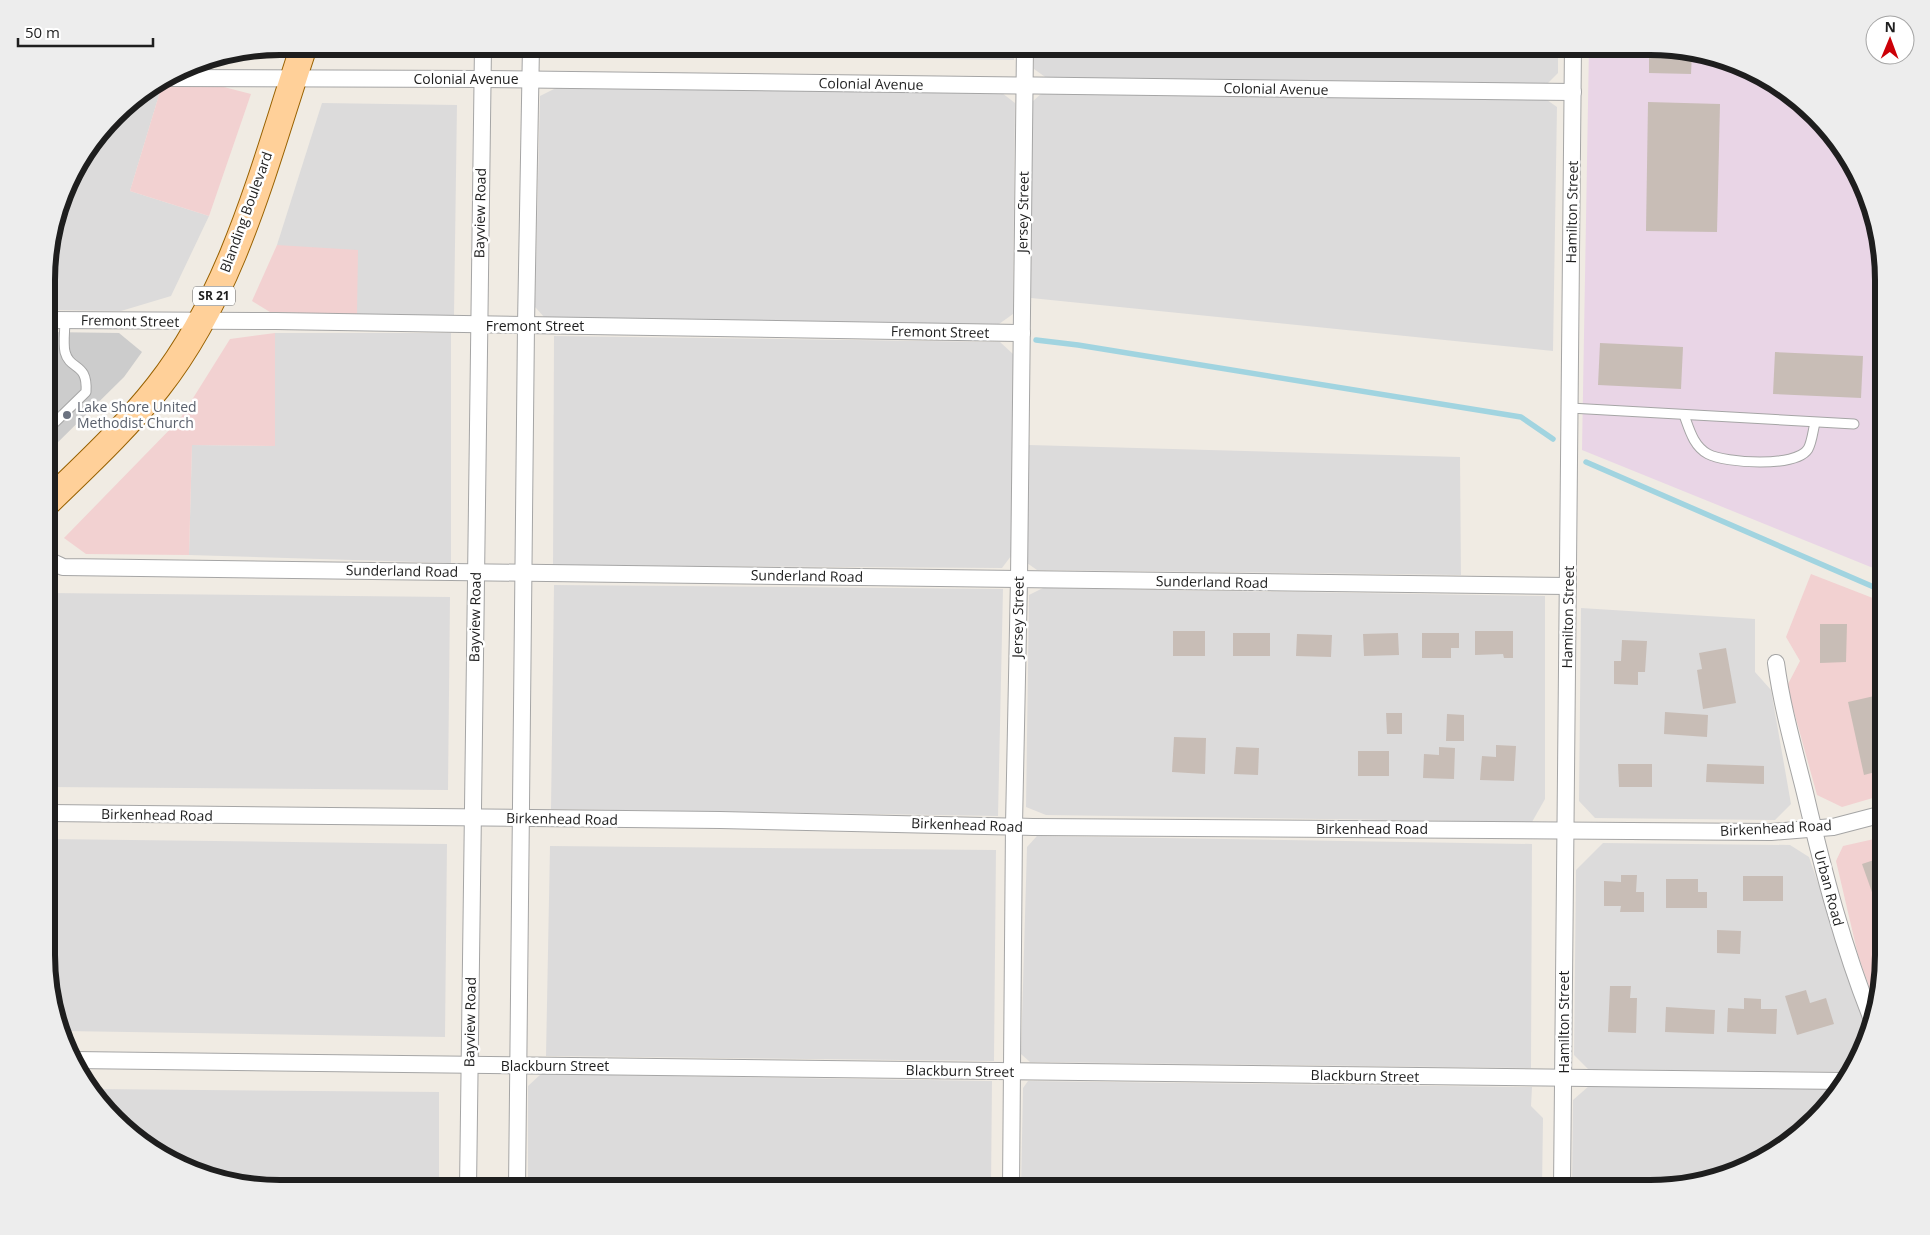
<svg xmlns="http://www.w3.org/2000/svg" width="1930" height="1235" font-family="'Open Sans',sans-serif">
<style>
.residential{fill:#dcdbdb}
.commercial{fill:#f2d1d1}
.industrial{fill:#e9d5e6}
.religious{fill:#ccc}
.lines{fill:none;stroke-linecap:round;stroke-linejoin:round}
.stream{stroke:#a1d4e0;stroke-width:5.5}
.building{fill:#c8bdb6}
.service-casing{stroke:#a5a5a5;stroke-width:11}
.minor-casing{stroke:#a5a5a5;stroke-width:18}
.primary-casing{stroke:#986100;stroke-width:28}
.service{stroke:#fff;stroke-width:9}
.minor{stroke:#fff;stroke-width:16}
.primary{stroke:#ffd099;stroke-width:26}
.worship-dot{fill:#6b7280;stroke:#fff;stroke-width:2}
.labels{text-anchor:middle;stroke-width:5;stroke-linejoin:round;paint-order:stroke}
.shield{fill:#fff;stroke:#626262;stroke-width:1}
.shield-label{font-size:12px;font-weight:bold;fill:#1e1e1e}
.street-label{font-size:14px;fill:#1e1e1e;stroke:#fff}
.worship-label{font-size:14px;fill:#5b616d;stroke:#fff;text-anchor:start}
.rim{fill:none;stroke:#1e1e1e;stroke-width:6}
</style>
<rect width="100%" height="100%" fill="#f0ebe3"/>
<!-- residential -->
<g class="residential">
<polygon points="557,46 1015,46 1014,60 556,53"/>
<polygon points="1034,46 1558,46 1558,73 1546,85 1048,79 1034,69"/>
<polygon points="156,85 162,85 130,191 209,216 171,296 121,311 48,310 48,250 70,176 126,104"/>
<polygon points="556,88 1002,93 1015,103 1013,314 999,324 545,318 535,307 540,96"/>
<polygon points="1042,93 1547,100 1557,107 1553,351 1031,298 1032,102"/>
<polygon points="322,103 457,105 454,316 357,315 277,245"/>
<polygon points="275,333 451,333 451,563 189,555 192,445 275,446"/>
<polygon points="554,336 1000,342 1013,354 1011,556 1002,568 553,565"/>
<polygon points="1029,445 1460,457 1461,575 1037,570 1027,563"/>
<polygon points="554,585 1003,589 998,816 551,809"/>
<polygon points="1043,588 1545,596 1545,799 1532,822 1046,815 1026,807 1029,595"/>
<polygon points="48,593 450,597 448,790 48,787"/>
<polygon points="1581,608 1755,619 1755,672 1771,690 1791,804 1775,820 1595,818 1579,801"/>
<polygon points="1037,836 1532,844 1531,1068 1030,1062 1021,1054 1027,847"/>
<polygon points="48,839 447,844 445,1037 64,1031 48,985"/>
<polygon points="1603,843 1790,845 1809,857 1870,1033 1851,1072 1588,1069 1574,1055 1576,870"/>
<polygon points="550,846 996,850 994,1061 546,1056"/>
<polygon points="541,1074 992,1081 991,1188 528,1189 528,1086"/>
<polygon points="1028,1081 1532,1087 1531,1106 1543,1118 1542,1188 1021,1188 1023,1088"/>
<polygon points="1589,1086 1841,1088 1767,1158 1665,1188 1572,1188 1573,1100"/>
<polygon points="94,1089 439,1092 439,1189 280,1189 219,1181 150,1150"/>
</g>
<!-- commercial -->
<g class="commercial">
<polygon points="266,49 264,56 193,64"/>
<polygon points="162,85 220,86 251,94 209,216 130,191"/>
<polygon points="277,245 358,250 357,315 270,312 252,301"/>
<polygon points="275,333 275,446 192,445 189,555 86,554 64,538 180,419 230,339"/>
<polygon points="1811,574 1883,602 1883,795 1842,807 1817,795 1787,686 1800,661 1786,637"/>
<polygon points="1883,837 1883,970 1876,1006 1858,955 1836,861 1843,846"/>
</g>
<!-- industrial -->
<polygon class="industrial" points="1589,46 1650,46 1725,59 1780,85 1853,163 1883,265 1883,572 1582,450"/>
<!-- religious -->
<g class="religious">
<polygon points="343,46 474,46 474,57 339,57"/>
<polygon points="48,332 119,333 142,352 124,377 48,452"/>
</g>
<g class="lines">
<!-- stream -->
<g class="stream">
<polyline points="1036,340 1078,345 1521,417 1553,439"/>
<polyline points="1586,462 1883,591"/>
</g>
</g>
<!-- building -->
<g class="building">
<polygon points="1649,46 1692,53 1691,74 1649,73"/>
<polygon points="1648,102 1720,104 1717,232 1646,231"/>
<polygon points="1600,343 1683,347 1681,389 1598,385"/>
<polygon points="1775,352 1863,356 1861,398 1773,394"/>
<polygon points="1820,624 1847,624 1846,662 1820,663"/>
<rect x="1173" y="631" width="32" height="25"/>
<polygon points="1475,631 1513,631 1513,658 1504,658 1503,654 1475,655"/>
<rect x="1233" y="633" width="37" height="23"/>
<polygon points="1398,633 1399,655 1364,656 1363,634"/>
<polygon points="1422,633 1459,633 1459,648 1451,648 1451,658 1422,658"/>
<polygon points="1297,634 1332,635 1331,657 1296,656"/>
<polygon points="1622,640 1647,641 1645,672 1638,672 1638,685 1614,684 1614,661 1621,661"/>
<polygon points="1726,648 1736,703 1703,709 1697,670 1702,669 1699,653"/>
<polygon points="1883,694 1883,770 1864,775 1848,702"/>
<polygon points="1665,712 1708,715 1707,737 1664,734"/>
<polygon points="1386,713 1402,713 1402,734 1387,734"/>
<polygon points="1447,714 1464,715 1464,741 1446,741"/>
<polygon points="1174,737 1206,738 1205,774 1172,772"/>
<polygon points="1496,745 1516,746 1514,781 1480,780 1482,756 1496,757"/>
<polygon points="1236,747 1259,748 1258,775 1234,774"/>
<polygon points="1439,747 1455,748 1454,779 1423,778 1424,754 1439,755"/>
<rect x="1358" y="751" width="31" height="25"/>
<polygon points="1618,764 1652,764 1652,787 1619,787"/>
<polygon points="1707,764 1764,766 1764,784 1706,782"/>
<polygon points="1883,857 1883,891 1873,895 1862,864"/>
<polygon points="1621,875 1637,875 1636,892 1644,892 1644,912 1620,912 1621,906 1604,906 1604,881 1621,882"/>
<rect x="1743" y="876" width="40" height="25"/>
<polygon points="1666,879 1698,879 1698,892 1707,892 1707,908 1666,908"/>
<polygon points="1717,930 1741,931 1740,954 1717,953"/>
<polygon points="1610,986 1631,986 1630,998 1637,998 1636,1033 1608,1032"/>
<polygon points="1806,990 1810,1003 1826,998 1834,1024 1797,1035 1785,996"/>
<polygon points="1744,998 1761,999 1761,1009 1777,1009 1776,1034 1727,1032 1728,1008 1744,1009"/>
<polygon points="1666,1007 1715,1010 1714,1034 1665,1032"/>
</g>
<g class="lines">
<!-- service casing -->
<g class="service-casing">
<g id="service">
<polyline points="1570,408 1854,424"/>
<path d="M 1684,415 C 1689,428 1693,446 1708,454 C 1725,463 1796,468 1808,449 C 1812,442 1813,430 1815,423"/>
<path d="M 48,429 L 86,392 C 88,362 70,371 65,352 C 63,343 65,330 65,320"/>
</g>
</g>
<!-- minor casing -->
<g class="minor-casing">
<g id="minor">
<polyline points="169,78 483,79 1573,92"/>
<polyline points="48,320 276,321 1022,333"/>
<polyline points="48,560 63,567 1568,586"/>
<path d="M 1776,663 C 1782,707 1794,749 1805,793 C 1823,870 1843,948 1873,1022"/>
<polyline points="48,813 720,820 1033,827 1771,832 1833,827 1883,814"/>
<polyline points="74,1060 1846,1081"/>
<polyline points="1011,1188 1014,825 1019,579 1025,46"/>
<polyline points="1562,1188 1573,46"/>
<polyline points="468,1189 483,46"/>
<polyline points="517,1189 526,325 531,46"/>
</g>
</g>
<!-- primary casing -->
<g class="primary-casing">
<path id="primary" d="M 48,502 C 86,465 125,429 158,387 C 235,289 265,162 304,46"/>
</g>
<!-- service -->
<use href="#service" class="service"/>
<!-- minor -->
<use href="#minor" class="minor"/>
<!-- primary -->
<use href="#primary" class="primary"/>
</g>
<!-- markers -->
<circle class="worship-dot" cx="67" cy="415" r="5"/>
<g class="labels">
<!-- shield labels -->
<rect class="shield" x="193" y="286.5" width="42" height="19" rx="4"/>
<g class="shield-label">
<text x="214" y="300">SR 21</text>
</g>
<!-- street labels -->
<g class="street-label">
<text x="466" y="84">Colonial Avenue</text>
<text transform="translate(871 84) rotate(1)" y="5">Colonial Avenue</text>
<text transform="translate(1276 89) rotate(1)" y="5">Colonial Avenue</text>
<text transform="translate(246 212) rotate(-70)" y="5">Blanding Boulevard</text>
<text transform="translate(1023 212) rotate(-89)" y="5">Jersey Street</text>
<text transform="translate(1572 212) rotate(-89)" y="5">Hamilton Street</text>
<text transform="translate(480 213) rotate(-89)" y="5">Bayview Road</text>
<text transform="translate(130 321) rotate(1)" y="5">Fremont Street</text>
<text x="535" y="331">Fremont Street</text>
<text transform="translate(940 332) rotate(1)" y="5">Fremont Street</text>
<text transform="translate(402 571) rotate(1)" y="5">Sunderland Road</text>
<text transform="translate(807 576) rotate(1)" y="5">Sunderland Road</text>
<text transform="translate(1212 582) rotate(1)" y="5">Sunderland Road</text>
<text transform="translate(475 617) rotate(-89)" y="5">Bayview Road</text>
<text transform="translate(1018 617) rotate(-89)" y="5">Jersey Street</text>
<text transform="translate(1568 617) rotate(-89)" y="5">Hamilton Street</text>
<text transform="translate(157 815) rotate(1)" y="5">Birkenhead Road</text>
<text transform="translate(562 819) rotate(1)" y="5">Birkenhead Road</text>
<text transform="translate(967 825) rotate(2)" y="5">Birkenhead Road</text>
<text transform="translate(1776 828) rotate(-3)" y="5">Birkenhead Road</text>
<text x="1372" y="834">Birkenhead Road</text>
<text transform="translate(1829 888) rotate(75)" y="5">Urban Road</text>
<text transform="translate(470 1022) rotate(-89)" y="5">Bayview Road</text>
<text transform="translate(1564 1022) rotate(-90)" y="5">Hamilton Street</text>
<text x="555" y="1071">Blackburn Street</text>
<text transform="translate(960 1071) rotate(1)" y="5">Blackburn Street</text>
<text transform="translate(1365 1076) rotate(1)" y="5">Blackburn Street</text>
</g>
<!-- worship labels -->
<g class="worship-label">
<text x="77" y="412">Lake Shore United<tspan x="77" dy="16">Methodist Church</tspan></text>
</g>
</g>
<!-- crop -->
<path d="M0 0H1930V1235H0ZM280 55H1650A225 225 0 0 1 1875 280V955A225 225 0 0 1 1650 1180H280A225 225 0 0 1 55 955V280A225 225 0 0 1 280 55Z" fill="#ededed" fill-rule="evenodd"/>
<path class="rim" d="M280 55H1650A225 225 0 0 1 1875 280V955A225 225 0 0 1 1650 1180H280A225 225 0 0 1 55 955V280A225 225 0 0 1 280 55Z"/>
<!-- north arrow -->
<g transform="translate(1890 40) rotate(1)"><circle r="24" fill="#ffffff" stroke="#a5a5a5"/>
<path d="M0-4L9 19L0 12L-9 19Z" fill="#cc0007"/>
<text y="-8" font-size="14" font-weight="bold" text-anchor="middle" fill="#1e1e1e">N</text>
</g>
<!-- scale -->
<path d="M18 38v8h135v-8" fill="none" stroke="#1e1e1e" stroke-width="2.5"/>
<text x="25" y="38" font-size="15" fill="#1e1e1e" stroke="#ffffff" stroke-width="4" paint-order="stroke">50 m</text>
</svg>
